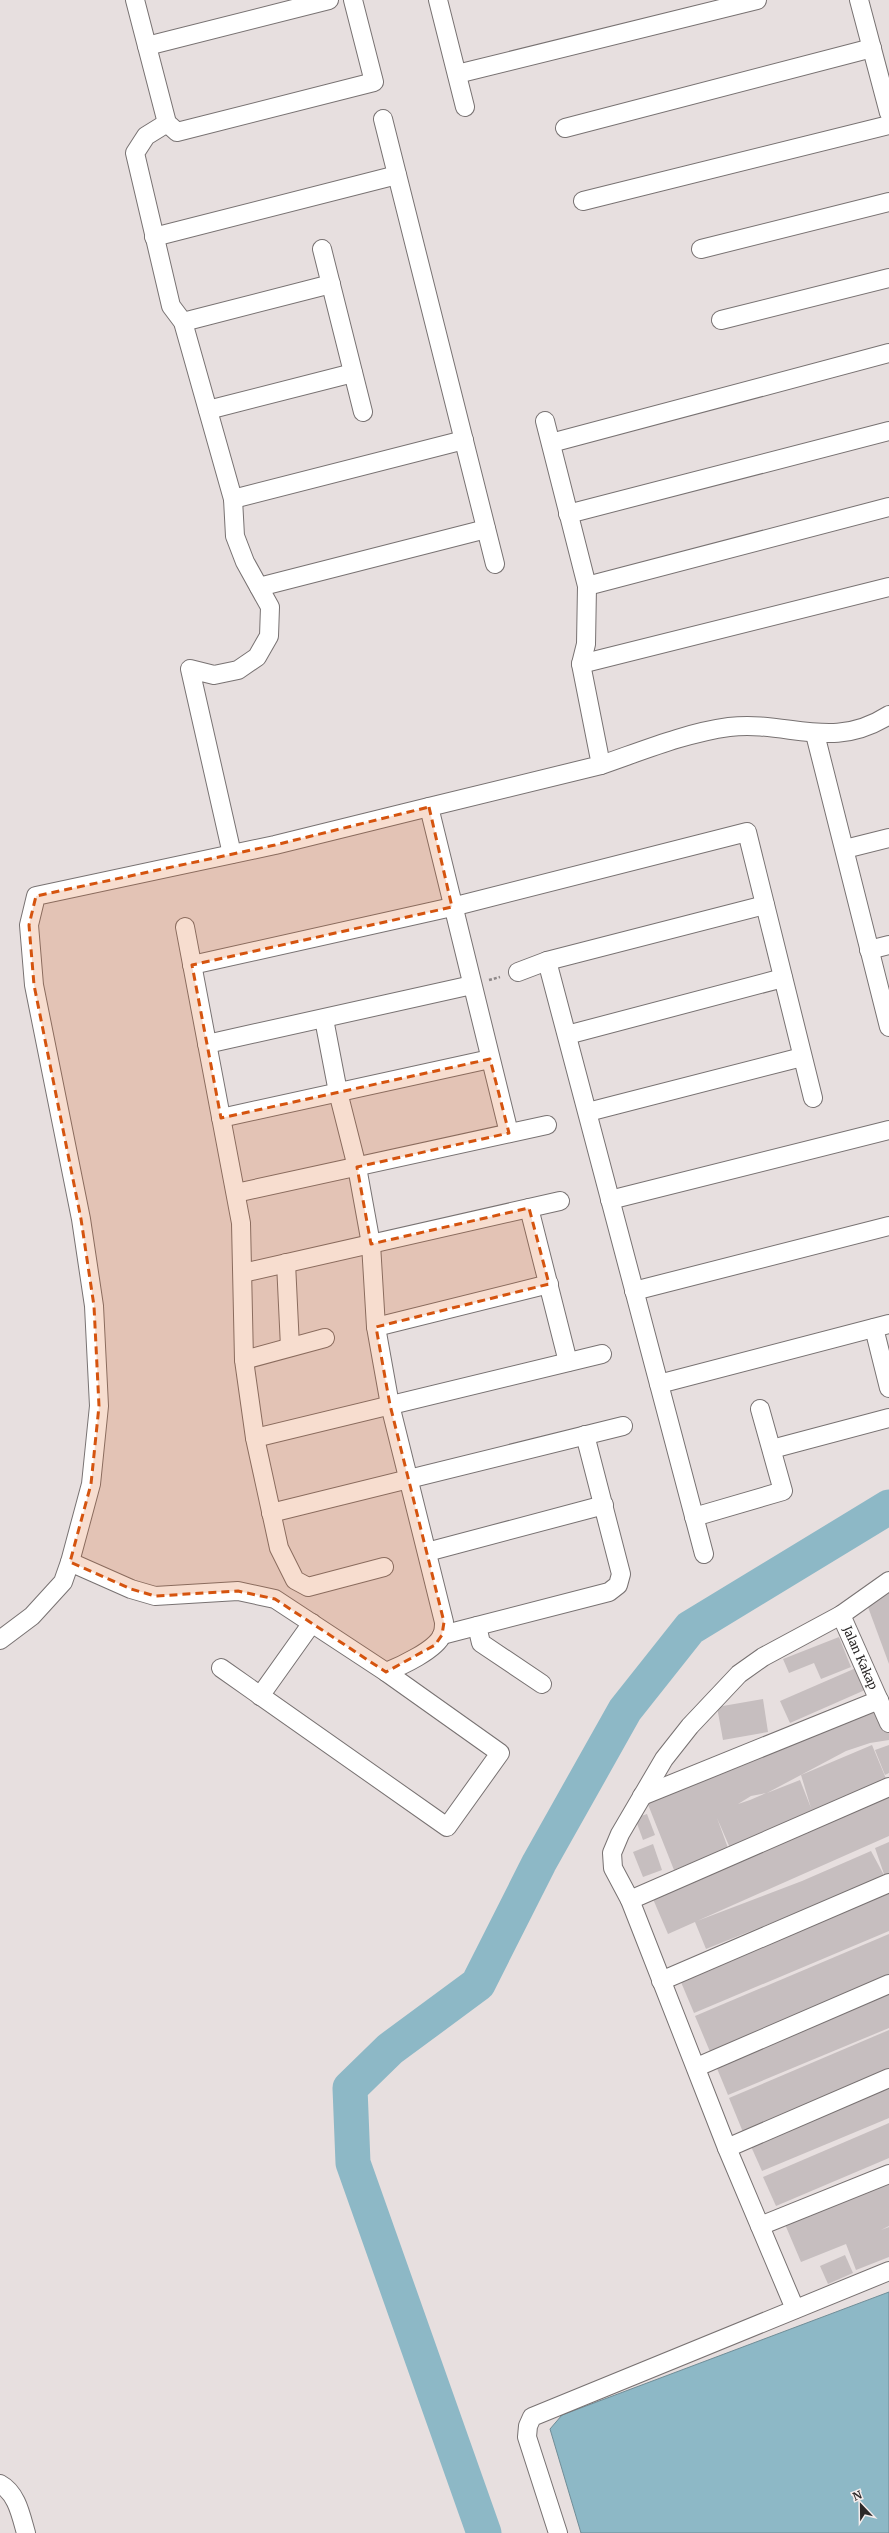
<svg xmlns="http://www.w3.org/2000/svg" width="889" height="2533" font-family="Merriweather,serif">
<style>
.water{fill:#8db8c6;stroke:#708d97}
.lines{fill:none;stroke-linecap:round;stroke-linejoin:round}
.river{stroke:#8db8c6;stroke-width:35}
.building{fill:#c6bebf;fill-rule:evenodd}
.minor-casing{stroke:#787272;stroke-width:20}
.path{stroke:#8d8787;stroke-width:2.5;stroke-dasharray:3 2;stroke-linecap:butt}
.minor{stroke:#fff;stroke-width:18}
.marked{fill:#d5540f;fill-opacity:0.2;stroke:#d5540f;stroke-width:3;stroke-dasharray:8 5;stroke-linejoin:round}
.labels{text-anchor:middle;stroke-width:3;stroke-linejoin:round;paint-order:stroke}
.street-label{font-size:12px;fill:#2c2929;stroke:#f4ecec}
</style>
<rect width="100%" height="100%" fill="#e7dfdf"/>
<!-- water -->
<polygon class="water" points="889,2292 889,2533 581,2533 550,2429 562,2415"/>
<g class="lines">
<!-- river -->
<polyline class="river" points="484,2533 353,2163 350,2088 390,2049 478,1984 539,1863 625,1710 690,1628 889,1507"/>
</g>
<!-- building -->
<g class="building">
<polygon points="889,1590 889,1664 865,1599"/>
<polygon points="839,1637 851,1667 821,1679 814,1663 789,1673 783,1659"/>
<polygon points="856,1668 865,1690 790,1723 780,1701"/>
<polygon points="763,1699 768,1732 723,1740 717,1707"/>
<path d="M 876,1706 L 889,1734 L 889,1740 L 870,1743 L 846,1751 L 767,1793 L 800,1780 L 811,1808 L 801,1775 L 872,1745 L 887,1781 L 730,1848 L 717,1818 L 728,1848 L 674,1870 L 647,1802 ZM 766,1793 L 750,1800 L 738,1804 L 751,1796 Z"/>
<polygon points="889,1745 889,1773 885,1775 875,1750"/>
<polygon points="889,1793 889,1836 697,1921 802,1881 871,1851 885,1877 875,1848 889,1842 889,1876 706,1949 695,1922 668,1934 653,1899"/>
<polygon points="647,1814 655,1835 643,1840 635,1818"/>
<polygon points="653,1844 662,1870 643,1877 633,1852"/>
<polygon points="889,1885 889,1931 694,2013 678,1975"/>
<polygon points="889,1934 889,1979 711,2054 695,2016"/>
<polygon points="889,1993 889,2028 728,2095 716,2066"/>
<polygon points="889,2030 889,2076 745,2137 729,2098"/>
<polygon points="889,2083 889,2118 762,2171 749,2142"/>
<polygon points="889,2123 889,2158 776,2206 763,2177"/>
<polygon points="889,2179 889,2226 881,2230 889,2227 889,2257 856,2270 846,2244 801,2262 784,2222"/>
<polygon points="845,2255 853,2273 828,2284 820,2266"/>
</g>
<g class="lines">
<!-- minor casing -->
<g class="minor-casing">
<g id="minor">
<polyline points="135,0 167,123 177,132 374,82 353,0"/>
<polyline points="438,0 465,107"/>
<polyline points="859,0 889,113"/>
<polyline points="147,46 329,0"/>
<polyline points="457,74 757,0"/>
<polyline points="383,119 495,564"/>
<polyline points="167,123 146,136 135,153 171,306 183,322 233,499 235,536 245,562 270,607 269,636 257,657 238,670 214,675 190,669 232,854"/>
<polyline points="565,128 872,48"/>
<polyline points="583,201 889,125"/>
<polyline points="154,237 397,175"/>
<polyline points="322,249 363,412"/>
<polyline points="701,249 889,202"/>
<polyline points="721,320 889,278"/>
<polyline points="183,322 331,284"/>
<polyline points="208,410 353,373"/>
<polyline points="551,443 889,353"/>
<polyline points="233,499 464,440"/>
<polyline points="568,514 889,431"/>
<polyline points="587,586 889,507"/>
<polyline points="259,587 486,529"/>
<polyline points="581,664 889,587"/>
<polyline points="815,734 889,1027"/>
<path d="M 601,765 C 642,751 685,733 729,727 C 789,720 831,752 889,715"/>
<polyline points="845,849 889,838"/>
<polyline points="185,927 241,1223 244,1360 255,1438 279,1548 295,1580 308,1587 384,1567"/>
<polyline points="869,950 889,945"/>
<polyline points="547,961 704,1554"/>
<polyline points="192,965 452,907 747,832 813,1098"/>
<polyline points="518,972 547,961 765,905"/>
<polyline points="567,1035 783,978"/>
<polyline points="207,1044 472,985"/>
<polyline points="588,1112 802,1057"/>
<polyline points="221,1118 490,1059"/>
<polyline points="509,1133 429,807 601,765 581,664 586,644 587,586 545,421"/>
<polyline points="236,1193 547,1125"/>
<polyline points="610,1200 889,1130"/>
<polyline points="529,1208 568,1362"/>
<polyline points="286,1263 290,1347"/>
<polyline points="243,1273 560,1201"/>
<polyline points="634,1291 889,1226"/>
<polyline points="376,1327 549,1284"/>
<polyline points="874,1328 889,1388"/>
<polyline points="244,1360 325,1338"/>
<polyline points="659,1384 889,1324"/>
<polyline points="255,1438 602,1354"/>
<polyline points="772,1449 889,1418"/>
<polyline points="271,1513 623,1426"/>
<polyline points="694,1517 783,1491 760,1409"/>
<polyline points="427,1552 604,1505"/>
<polyline points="70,1562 91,1484 99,1406 94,1306 81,1219 34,985 29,925 36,896 275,845 429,807"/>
<path id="s1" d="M 841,1615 L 889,1723"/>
<polyline points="477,1626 481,1643 542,1684"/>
<polyline points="442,1635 609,1592 618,1585 621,1574 585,1435"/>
<path d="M 0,1640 L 32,1616 L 63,1582 L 70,1562 L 131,1589 L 155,1596 L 238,1591 L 275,1599 L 386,1672 C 401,1666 436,1650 442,1635 C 444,1631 444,1626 444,1622 L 390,1405 L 376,1327 L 371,1244 L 357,1167 L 338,1092 L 324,1019"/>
<polyline points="221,1668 447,1827 500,1753 386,1672"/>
<polyline points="260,1696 312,1623"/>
<polyline points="642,1796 879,1700"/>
<polyline points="630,1900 889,1787"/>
<polyline points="661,1981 889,1883"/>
<polyline points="697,2067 889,1984"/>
<polyline points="727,2148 889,2078"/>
<polyline points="760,2226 889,2174"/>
<polyline points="795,2309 727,2148 630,1900 613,1868 612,1853 620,1834 664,1759 690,1726 739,1674 763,1657 841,1615 889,1581"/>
<path d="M 0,2484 C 17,2493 21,2516 26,2533"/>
<polyline points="558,2533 527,2437 528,2426 532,2417 889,2271"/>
</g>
</g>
<!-- path -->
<polyline class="path" points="489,980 500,977"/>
<!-- minor -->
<use href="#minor" class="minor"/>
</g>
<!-- marked area -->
<path class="marked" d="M 429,807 L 452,907 L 192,965 L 221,1118 L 490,1059 L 509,1133 L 357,1167 L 371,1244 L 529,1208 L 549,1284 L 376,1327 L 390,1405 L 444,1622 L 442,1635 L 435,1645 L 386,1672 L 275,1599 L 238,1591 L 155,1596 L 131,1589 L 70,1562 L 91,1484 L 99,1406 L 94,1306 L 81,1219 L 34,985 L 29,925 L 36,896 L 275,845 Z"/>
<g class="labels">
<!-- street labels -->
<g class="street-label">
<text dy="4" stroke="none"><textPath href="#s1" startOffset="47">Jalan Kakap</textPath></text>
</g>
</g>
<!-- north arrow -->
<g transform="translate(861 2505) rotate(338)" stroke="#f4ecec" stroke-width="3" paint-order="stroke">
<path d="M0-3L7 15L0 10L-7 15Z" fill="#2c2929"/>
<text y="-6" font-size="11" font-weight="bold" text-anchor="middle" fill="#2c2929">N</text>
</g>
</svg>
